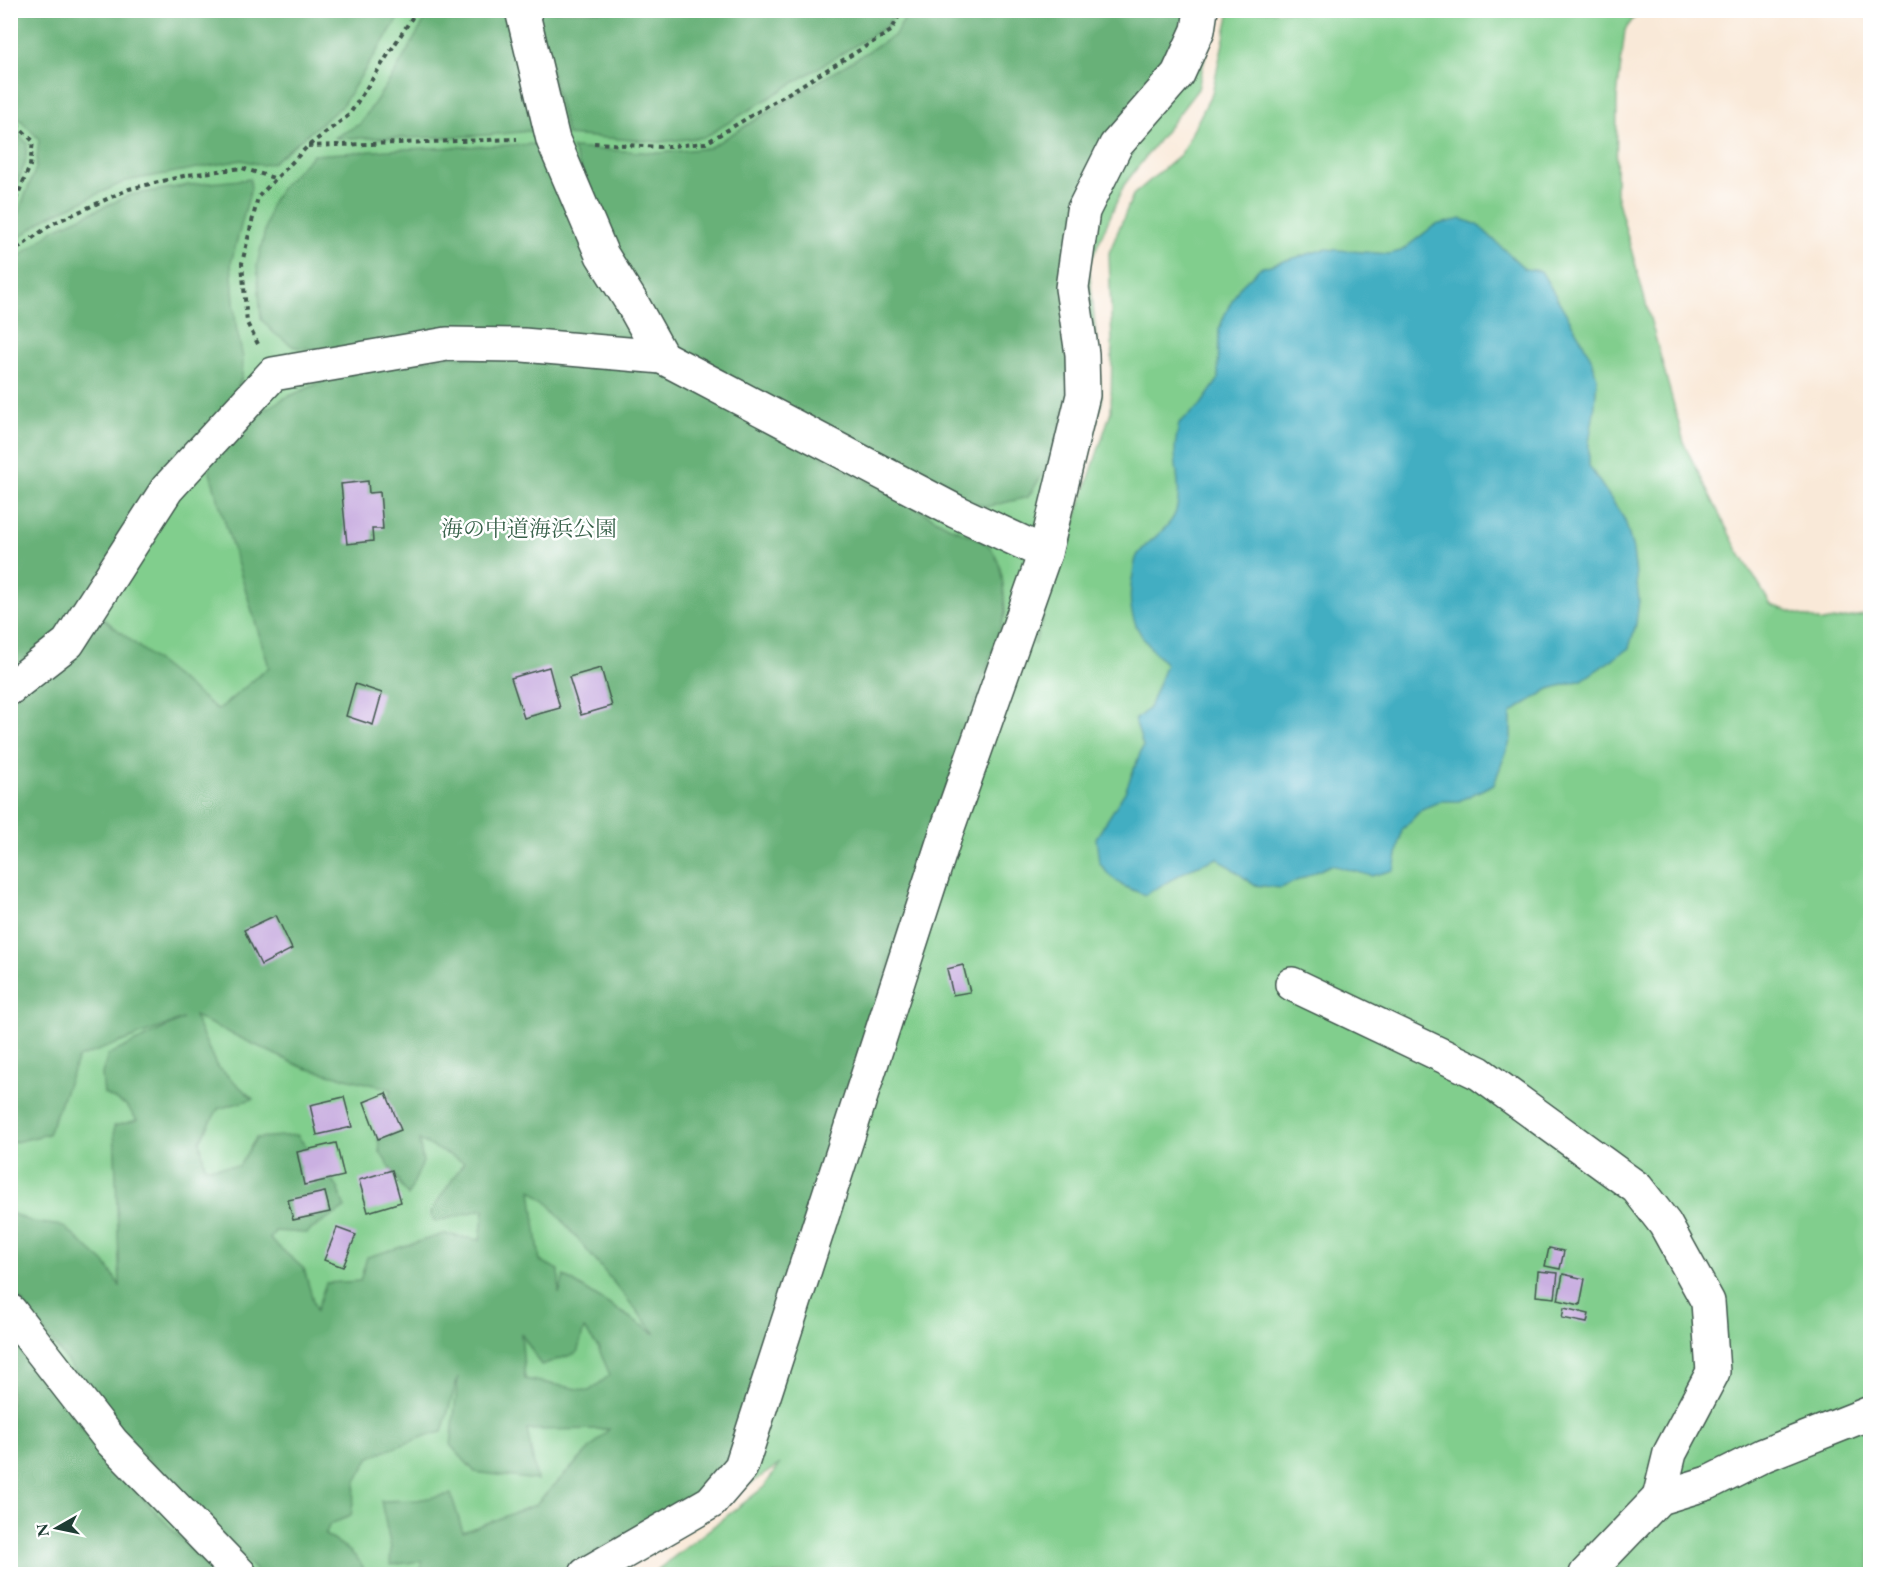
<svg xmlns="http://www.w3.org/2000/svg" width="1881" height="1585" font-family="'EB Garamond','Noto Serif JP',serif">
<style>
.green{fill:#81ce8d;stroke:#508660;stroke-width:1.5}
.forest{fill:#68b178;stroke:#447756;stroke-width:1.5;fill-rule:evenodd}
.water{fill:#43aec2;stroke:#31767b;stroke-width:1.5}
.building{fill:#cab0e1}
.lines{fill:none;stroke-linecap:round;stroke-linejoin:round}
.minor-casing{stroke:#40574d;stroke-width:36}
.path{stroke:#40574d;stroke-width:4;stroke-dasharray:4.5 4.5;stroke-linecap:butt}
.minor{stroke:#fff;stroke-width:33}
.labels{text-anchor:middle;stroke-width:5;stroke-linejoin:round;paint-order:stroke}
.park-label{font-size:22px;fill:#38614a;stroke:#fff}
</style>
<rect width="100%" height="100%" fill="#fff"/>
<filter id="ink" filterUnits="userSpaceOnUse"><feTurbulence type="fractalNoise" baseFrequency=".0167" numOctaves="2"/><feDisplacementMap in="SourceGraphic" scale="12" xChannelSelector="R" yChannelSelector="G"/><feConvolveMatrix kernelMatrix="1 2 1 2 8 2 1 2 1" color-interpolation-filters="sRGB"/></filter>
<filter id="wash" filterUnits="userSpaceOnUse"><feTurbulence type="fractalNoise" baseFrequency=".008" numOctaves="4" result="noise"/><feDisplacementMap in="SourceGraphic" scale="24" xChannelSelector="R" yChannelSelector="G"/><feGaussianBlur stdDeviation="1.35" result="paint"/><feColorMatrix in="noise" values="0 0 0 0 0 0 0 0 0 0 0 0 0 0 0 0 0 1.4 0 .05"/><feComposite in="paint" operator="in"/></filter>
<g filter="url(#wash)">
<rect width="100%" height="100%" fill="#f9e9d8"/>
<!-- green -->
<polygon class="green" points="11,11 1215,11 1198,89 1124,185 1089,265 1102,401 1034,645 1111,411 1112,344 1109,253 1133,195 1181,154 1212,93 1230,11 1639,11 1625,30 1617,98 1616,194 1685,446 1736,547 1771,605 1822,622 1870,614 1870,1574 652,1574 764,1487 780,1464 615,1574 11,1574"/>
<!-- forest -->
<g class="forest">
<polygon points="10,11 11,10 403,11 341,107 272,163 261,165 242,160 126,181 48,217 13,242 13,226 36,168 39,139 11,110"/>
<path d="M 430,11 L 507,11 L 537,130 C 470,139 401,138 334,138 L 360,124 L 394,74 Z"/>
<polygon points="536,11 896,11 887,26 705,137 660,142 567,135"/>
<polygon points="909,11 1187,11 1185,26 1166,66 1104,138 1068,355 1068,393 1057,439 1044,472 1028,497 986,507 960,498 672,346 614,248 572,148 660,153 709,148 895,35"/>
<polygon points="11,127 27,143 25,164 11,198"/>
<polygon points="540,144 632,332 629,339 329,351 294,347 274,333 261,319 257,265 271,204 284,184 313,155 405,149"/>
<polygon points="250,179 251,188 231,263 236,326 243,358 242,377 232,400 57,633 11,670 11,263 55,229 130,195 189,185"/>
<path d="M 448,356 L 661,368 L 950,527 C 961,532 975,537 985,543 C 1004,556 1004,594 1005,614 L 934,826 L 729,1459 L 702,1490 L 558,1574 L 419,1574 L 423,1561 L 390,1565 L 391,1548 L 381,1501 L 417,1500 L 451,1494 L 463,1532 L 535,1505 L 609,1429 L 527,1430 L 537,1480 L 475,1472 L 451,1446 L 458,1377 L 442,1432 L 428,1435 L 370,1457 L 356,1481 L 351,1516 L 330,1524 L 325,1535 C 338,1542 364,1558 365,1574 L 259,1574 L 122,1433 L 11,1288 L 11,1213 L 32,1222 L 63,1226 L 106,1264 L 120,1286 L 114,1126 L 137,1120 L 126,1105 L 104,1094 L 102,1074 L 108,1055 L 183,1019 L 78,1058 L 48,1134 L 11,1143 L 11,701 L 99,615 L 218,710 L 269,667 L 207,463 L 251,417 L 285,398 L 333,377 ZM 194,1016 L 304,1068 L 391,1089 L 378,1139 L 380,1152 L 408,1196 L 423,1162 L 419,1140 L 464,1162 L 430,1213 L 435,1222 L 484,1209 L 480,1240 L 444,1234 L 367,1257 L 360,1281 L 326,1283 L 316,1311 L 304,1269 L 270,1239 L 275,1231 L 306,1233 L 345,1208 L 338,1188 L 297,1135 L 256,1138 L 239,1166 L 205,1167 L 200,1141 L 218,1109 L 253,1099 L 216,1065 ZM 531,1190 L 548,1203 L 656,1334 L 564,1276 L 559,1294 L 559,1270 L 540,1261 ZM 584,1329 L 598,1347 L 610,1375 L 589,1391 L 525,1379 L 521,1333 L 541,1365 L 577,1353 Z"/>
<polygon points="10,1333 104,1457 214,1574 11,1574"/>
</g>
<!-- water -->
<path class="water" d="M 1462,219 L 1478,225 L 1525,269 L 1541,271 L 1580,337 L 1591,358 L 1597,378 L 1595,405 L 1589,443 L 1589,466 L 1625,520 L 1633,550 L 1639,600 L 1636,624 L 1629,648 L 1582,680 L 1549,689 L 1511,713 L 1511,739 L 1494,784 L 1459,801 L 1441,801 L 1422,809 L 1402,830 L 1394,870 L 1372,876 L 1331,865 L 1281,888 L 1254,885 L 1218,858 L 1191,868 L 1145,895 L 1123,886 L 1108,874 L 1099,862 L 1096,838 L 1125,792 L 1143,746 L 1135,720 L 1149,708 L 1166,664 C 1140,639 1125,617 1132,579 C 1134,572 1134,562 1137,556 C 1147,540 1170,530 1176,511 C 1182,491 1175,470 1175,450 C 1175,441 1178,432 1179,423 L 1200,406 L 1218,380 L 1219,330 L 1225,314 L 1239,288 L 1260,268 L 1325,249 L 1389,254 L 1401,251 L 1435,225 Z"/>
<g id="blocks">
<!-- building -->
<g class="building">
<polygon points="368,481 369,493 380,492 383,529 372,529 373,541 347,544 341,484"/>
<polygon points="549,667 560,708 524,718 511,678"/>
<polygon points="601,668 612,706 581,715 569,677"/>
<polygon points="355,684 382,693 373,725 346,716"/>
<polygon points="276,915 292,949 261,965 244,930"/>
<polygon points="963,965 970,992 953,995 947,969"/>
<polygon points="386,1093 401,1130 378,1139 364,1102"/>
<polygon points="344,1097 352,1127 317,1135 310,1105"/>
<polygon points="336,1143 344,1176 304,1185 297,1152"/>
<polygon points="392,1170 401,1202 368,1212 359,1180"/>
<polygon points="325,1192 330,1212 293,1220 288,1200"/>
<polygon points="337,1228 356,1235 343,1267 324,1260"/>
<polygon points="1549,1248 1564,1251 1560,1269 1545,1266"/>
<polygon points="1538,1271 1558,1273 1555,1298 1536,1296"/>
<polygon points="1563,1274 1585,1279 1580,1305 1558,1300"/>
<polygon points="1564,1308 1589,1314 1587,1323 1562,1318"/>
</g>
</g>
</g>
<g filter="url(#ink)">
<use href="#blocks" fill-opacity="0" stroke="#40574d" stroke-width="1.5"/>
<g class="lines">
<!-- minor casing -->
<g class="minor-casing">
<g id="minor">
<polyline points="522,10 553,140 602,255 632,303 662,357 955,511 1045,553"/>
<polyline points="10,688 68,643 167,489 273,374 447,344 523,345 662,357"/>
<polyline points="1292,984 1479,1073 1637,1188 1665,1224 1708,1302 1713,1372 1670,1453 1659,1498"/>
<polyline points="10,1311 112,1442 240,1574"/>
<polyline points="586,1574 711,1502 741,1467 947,830 1045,553 1083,395 1082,354 1072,288 1083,211 1116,145 1178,74 1198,30 1201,10"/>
<polyline points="1586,1574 1659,1498 1708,1483 1764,1455 1870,1413"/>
</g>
</g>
<!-- path -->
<g class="path">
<polyline points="10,118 33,141 30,166 10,213"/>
<polyline points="594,143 659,147 706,143 891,31 902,10"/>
<polyline points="308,146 517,139"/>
<polyline points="10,254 52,224 129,189 188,175 242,168 277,179"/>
<polyline points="258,344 247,323 242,263 258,197 308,146 349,115 417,10"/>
</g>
<!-- minor -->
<use href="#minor" class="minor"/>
</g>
</g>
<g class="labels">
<!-- park labels -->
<g class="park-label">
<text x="529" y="536">海の中道海浜公園</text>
</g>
</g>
<!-- margin -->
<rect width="1881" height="1585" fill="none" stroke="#fff" stroke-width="36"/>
<!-- north arrow -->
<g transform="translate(57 1528) rotate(261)" stroke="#ffffff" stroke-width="4.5" paint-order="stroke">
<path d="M0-4.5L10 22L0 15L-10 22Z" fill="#1f3d34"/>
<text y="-9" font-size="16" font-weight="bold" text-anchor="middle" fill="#1f3d34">N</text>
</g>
</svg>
